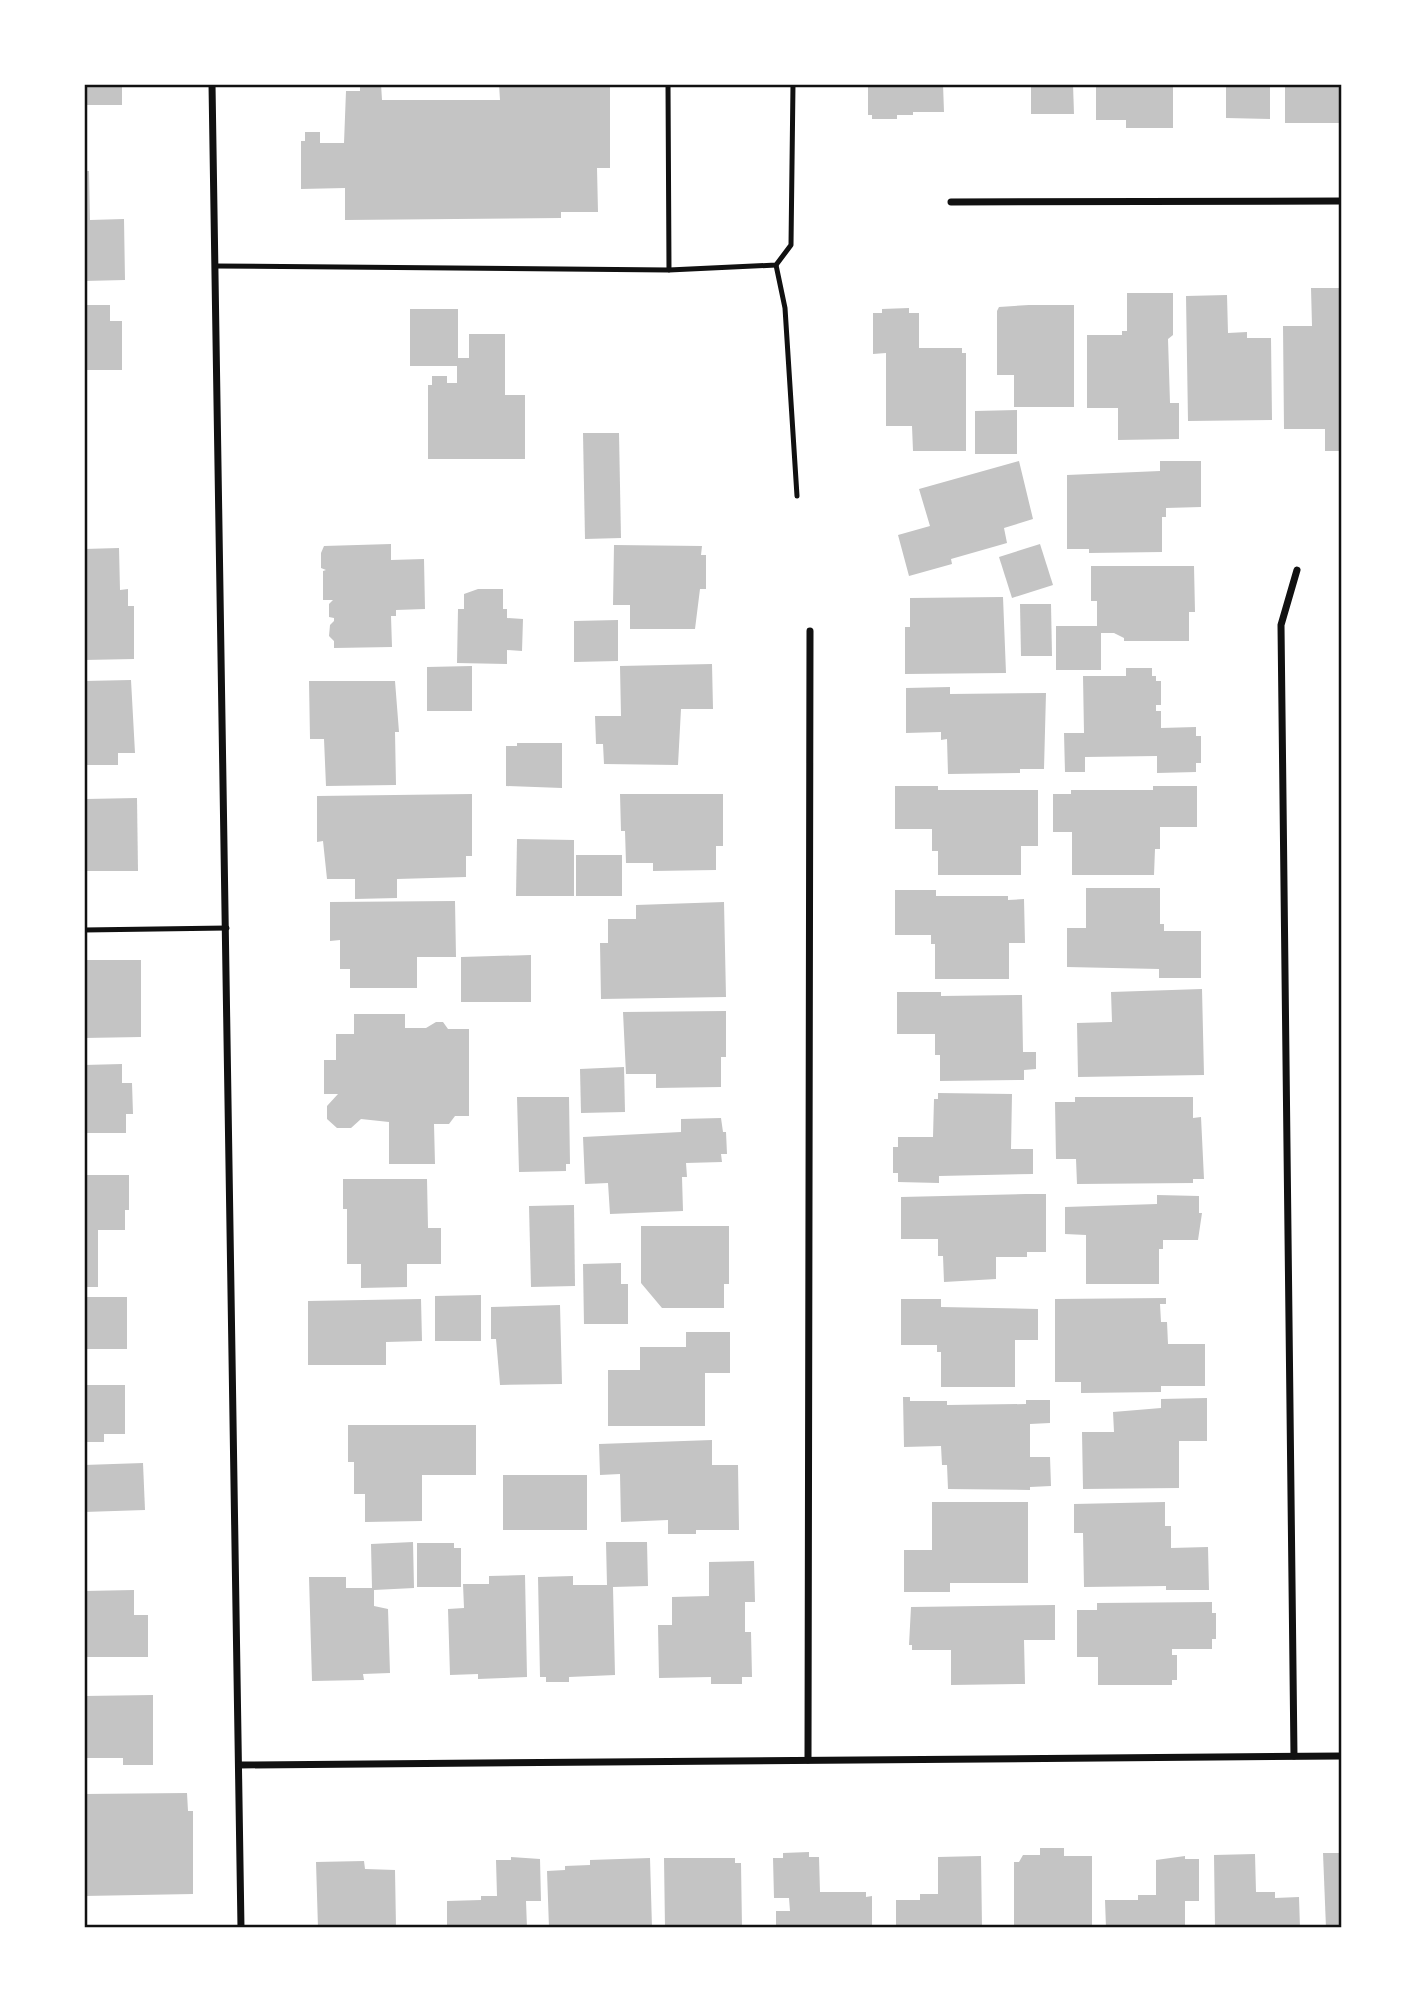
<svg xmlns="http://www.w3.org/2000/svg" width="1426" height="2012" font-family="'Noto Sans',sans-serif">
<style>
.building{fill:#c4c4c4}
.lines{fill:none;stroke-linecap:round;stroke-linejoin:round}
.service{stroke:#111;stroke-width:5}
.minor{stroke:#111;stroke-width:7}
.neatline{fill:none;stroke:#111;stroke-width:2.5}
</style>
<rect width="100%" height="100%" fill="#fff"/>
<!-- building -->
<g class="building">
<rect x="84" y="84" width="38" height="21"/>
<polygon points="360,84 381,84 382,100 500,100 499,84 610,84 610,168 597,168 598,212 561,212 561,218 345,220 345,188 301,189 301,141 305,141 305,132 320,132 320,143 344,143 346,91 360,91"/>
<polygon points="868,84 943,84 944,112 913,112 913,115 897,115 897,119 872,119 872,115 868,115"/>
<polygon points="1031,84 1073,84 1074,114 1031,114"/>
<polygon points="1096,84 1173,84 1173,128 1126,128 1126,120 1096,120"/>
<polygon points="1226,84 1270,84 1270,119 1226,118"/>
<rect x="1285" y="84" width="57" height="39"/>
<polygon points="84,171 89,171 90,220 124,219 125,280 84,281"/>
<polygon points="1311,288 1342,288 1342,451 1325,451 1325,429 1284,429 1283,326 1312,326"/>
<polygon points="1127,293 1173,293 1173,335 1168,339 1170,403 1179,403 1179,439 1118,440 1118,408 1087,408 1087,335 1122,335 1122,331 1127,331"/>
<polygon points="1227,295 1228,333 1247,332 1247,338 1271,338 1272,420 1188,421 1186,296"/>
<polygon points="84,305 110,305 110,321 122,321 122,370 84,370"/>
<polygon points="1029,305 1074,305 1074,407 1014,407 1014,375 997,375 997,311 999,307"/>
<polygon points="909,308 909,313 919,313 919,348 962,348 962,353 966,353 966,451 913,451 912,426 886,426 886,353 873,354 873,313 882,313 882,309"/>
<polygon points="410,309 458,309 458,358 469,358 469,334 505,334 505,395 525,395 525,459 428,459 428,385 432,385 432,376 447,376 447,383 457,383 457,366 410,366"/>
<polygon points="1017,410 1017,454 975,454 975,411"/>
<polygon points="583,433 619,433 621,538 585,539"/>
<polygon points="1019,461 1033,519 1004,528 1007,543 951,559 952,564 909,576 898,535 930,526 919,489"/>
<polygon points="1160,461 1201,461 1201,507 1166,508 1166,517 1162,517 1162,552 1089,553 1089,549 1067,549 1067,475 1160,471"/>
<polygon points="391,544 391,560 424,559 425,609 396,610 396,616 391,616 392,647 334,648 334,641 329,636 330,625 334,621 334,618 329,617 329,604 333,600 323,600 323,571 326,570 321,568 321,553 324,546"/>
<polygon points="1040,544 1053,585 1012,598 999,557"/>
<polygon points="614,545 702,546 701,555 706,555 706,589 700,589 695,629 630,629 630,605 613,605"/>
<polygon points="119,548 120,590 128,589 128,606 134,606 134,659 84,660 84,549"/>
<polygon points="1091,566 1194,566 1195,612 1189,612 1189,641 1124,641 1124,638 1114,633 1101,633 1101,670 1056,670 1056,626 1097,626 1097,601 1091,601"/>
<polygon points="478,589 503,589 503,609 507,609 507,618 523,619 522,651 507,650 507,664 457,663 458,609 464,609 464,594"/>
<polygon points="1003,597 1006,673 905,674 905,627 910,627 910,598"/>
<polygon points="1020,604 1051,604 1052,656 1021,656"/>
<polygon points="618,620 618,661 574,662 574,621"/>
<polygon points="712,664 713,709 681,709 678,765 604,764 603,744 596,744 595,716 621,716 620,666"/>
<polygon points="472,666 472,711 427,711 427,667"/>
<polygon points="1126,668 1152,668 1152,676 1156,676 1156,681 1161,681 1161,705 1156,705 1156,711 1161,711 1161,728 1196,727 1196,736 1201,736 1201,763 1196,763 1196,772 1157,773 1157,756 1085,757 1085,772 1065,772 1064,733 1084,733 1083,676 1126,676"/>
<polygon points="131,680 135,753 118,753 118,765 84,765 84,681"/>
<polygon points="309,681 395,681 399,732 395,732 396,785 326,786 324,739 310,739"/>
<polygon points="950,687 950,694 1046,693 1044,769 1020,769 1020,773 948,774 947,739 941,740 941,732 906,733 906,688"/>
<polygon points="517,743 562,743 562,788 506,786 506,746 517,746"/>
<polygon points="895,786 938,786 938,790 1038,790 1038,846 1021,846 1021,875 938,875 938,851 932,851 932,829 895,829"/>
<polygon points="1153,786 1197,786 1197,827 1160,827 1160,849 1155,849 1154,875 1072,875 1072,832 1053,832 1053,794 1071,794 1071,790 1153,790"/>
<polygon points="472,794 472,856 466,856 466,877 397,879 397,898 355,899 355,879 327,879 323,841 317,842 317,796"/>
<polygon points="620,794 723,794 723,846 716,846 716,870 653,871 653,863 626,863 625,831 621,831"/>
<polygon points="137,798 138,871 87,871 86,799"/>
<polygon points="517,839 574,840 574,896 516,896"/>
<rect x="576" y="855" width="46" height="41"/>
<polygon points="1086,888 1160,888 1160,924 1164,924 1164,931 1201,931 1201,978 1159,978 1159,969 1067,967 1067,928 1086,928"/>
<polygon points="895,890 936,890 936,896 1008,896 1008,900 1024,899 1025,943 1009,943 1009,979 935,979 935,944 931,944 931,935 895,935"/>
<polygon points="455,901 456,957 417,957 417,988 350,988 350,969 340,969 340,940 330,941 330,902"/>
<polygon points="724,902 726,997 601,999 600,943 608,943 608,919 636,919 636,905"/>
<polygon points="531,955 531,1002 461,1002 461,957"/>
<polygon points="84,960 141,960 141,1037 84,1038"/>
<polygon points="1202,989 1204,1075 1078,1077 1077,1023 1112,1022 1111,992"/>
<polygon points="897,992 941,992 941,996 1022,995 1023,1052 1036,1052 1036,1069 1024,1070 1024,1080 940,1081 940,1055 935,1055 935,1034 897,1034"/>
<polygon points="726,1011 726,1057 721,1057 721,1087 656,1088 656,1074 626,1074 623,1012"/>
<polygon points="354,1014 405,1014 405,1028 426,1028 436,1022 443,1022 448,1029 469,1029 469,1116 455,1116 449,1124 434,1124 435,1164 389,1164 389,1122 361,1119 351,1128 337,1128 327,1119 327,1106 338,1094 324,1094 324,1060 336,1060 336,1034 354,1034"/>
<polygon points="122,1064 122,1083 132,1083 133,1114 126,1114 126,1133 84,1133 84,1065"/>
<polygon points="624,1067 625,1112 581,1113 580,1069"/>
<polygon points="938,1093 1012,1094 1011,1149 1033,1149 1033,1174 939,1176 939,1183 898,1182 898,1173 893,1173 893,1147 898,1147 898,1137 933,1137 934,1099 938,1099"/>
<polygon points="517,1097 569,1097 570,1164 566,1164 566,1171 519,1172"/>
<polygon points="1075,1097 1193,1097 1193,1118 1201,1117 1204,1179 1193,1179 1193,1183 1077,1184 1076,1159 1056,1159 1055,1102 1075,1102"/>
<polygon points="721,1118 723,1132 726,1132 727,1154 721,1154 722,1162 686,1163 687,1177 682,1177 683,1211 610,1214 608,1183 585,1184 583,1137 681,1132 681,1119"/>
<polygon points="84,1175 129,1175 129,1210 125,1210 125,1230 98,1230 98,1287 84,1287"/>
<polygon points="343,1179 427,1179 428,1228 441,1228 441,1264 407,1264 407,1287 361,1288 361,1264 347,1264 347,1209 343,1209"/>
<polygon points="1026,1194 1046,1194 1046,1252 1027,1252 1027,1257 996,1257 996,1279 944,1282 943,1256 938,1256 938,1239 901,1239 901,1197"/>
<polygon points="1157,1195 1199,1196 1199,1213 1202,1213 1198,1240 1163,1240 1163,1249 1159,1249 1159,1284 1086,1284 1086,1235 1065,1234 1065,1207 1157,1204"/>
<polygon points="574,1205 575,1286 531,1287 529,1206"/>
<polygon points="641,1226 729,1226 729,1284 724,1284 724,1308 662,1308 641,1283"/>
<polygon points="621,1263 621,1284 628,1284 628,1324 584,1324 583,1264"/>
<polygon points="481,1295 481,1341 435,1341 435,1296"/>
<rect x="84" y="1297" width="43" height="52"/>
<polygon points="1166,1298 1166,1304 1160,1304 1161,1322 1167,1322 1168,1344 1205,1344 1205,1386 1161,1386 1161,1392 1081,1393 1081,1382 1055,1382 1055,1299"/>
<polygon points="421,1299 422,1341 386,1342 386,1365 308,1365 308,1301"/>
<polygon points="901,1299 941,1299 941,1307 1038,1309 1038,1340 1015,1340 1015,1387 941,1387 941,1352 937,1352 937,1345 901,1345"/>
<polygon points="560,1305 562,1384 500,1385 496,1339 491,1339 491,1307"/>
<polygon points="686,1332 730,1332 730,1373 705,1373 705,1426 608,1426 608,1370 640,1370 640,1347 686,1347"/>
<polygon points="84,1385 125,1385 125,1434 104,1434 104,1442 84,1442"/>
<polygon points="903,1397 910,1397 910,1401 947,1401 947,1405 1026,1404 1026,1400 1050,1400 1050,1423 1030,1424 1030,1457 1050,1457 1051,1486 1030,1487 1030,1490 948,1489 947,1465 942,1465 941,1446 904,1447"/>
<polygon points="1207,1398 1207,1441 1179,1441 1179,1488 1083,1489 1082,1432 1114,1432 1113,1412 1161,1408 1161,1399"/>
<polygon points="348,1425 476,1425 476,1475 422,1475 422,1521 365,1522 365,1494 354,1494 354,1462 348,1462"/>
<polygon points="712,1440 712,1465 738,1465 739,1530 696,1530 696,1534 668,1534 668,1520 621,1522 620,1474 600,1475 599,1444"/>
<polygon points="143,1463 145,1510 84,1512 84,1465"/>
<rect x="503" y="1475" width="84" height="55"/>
<polygon points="932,1502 1028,1502 1028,1583 950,1583 950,1592 904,1592 904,1550 932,1550"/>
<polygon points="1165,1502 1165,1526 1171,1526 1171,1548 1208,1547 1209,1590 1166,1590 1166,1586 1084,1587 1083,1533 1074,1533 1074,1504"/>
<polygon points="413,1542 414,1588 374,1590 374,1606 388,1609 390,1673 363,1674 364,1680 312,1681 309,1577 346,1577 346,1588 372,1588 371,1544"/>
<polygon points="606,1542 647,1542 648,1586 613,1587 615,1675 569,1677 569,1682 546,1682 546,1677 540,1677 538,1577 573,1576 573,1585 607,1585"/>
<polygon points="417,1543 454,1543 454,1548 461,1548 461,1587 417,1587"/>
<polygon points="754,1561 755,1602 745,1602 745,1632 751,1632 752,1677 742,1677 742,1684 711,1684 711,1677 659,1678 658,1625 672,1625 672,1597 709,1596 709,1562"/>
<polygon points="525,1575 527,1677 478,1679 478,1674 450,1675 448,1609 464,1608 463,1584 489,1584 489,1576"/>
<polygon points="134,1590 134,1615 148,1615 148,1657 84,1657 84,1591"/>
<polygon points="1212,1602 1212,1613 1216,1613 1216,1639 1212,1639 1212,1649 1172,1649 1172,1655 1177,1655 1177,1680 1172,1680 1172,1685 1098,1685 1098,1657 1077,1657 1077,1610 1097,1610 1097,1603"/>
<polygon points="1055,1605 1055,1640 1024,1640 1025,1684 951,1685 951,1650 912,1650 912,1645 909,1645 911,1607"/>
<polygon points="153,1695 153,1765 123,1765 123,1758 84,1758 84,1696"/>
<polygon points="187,1793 188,1811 193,1811 193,1894 84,1896 84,1794"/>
<polygon points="1040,1848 1064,1848 1064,1856 1092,1856 1092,1928 1014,1927 1014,1862 1019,1862 1023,1855 1040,1855"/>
<polygon points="809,1852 809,1857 819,1857 820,1892 866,1892 866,1897 872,1896 872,1928 776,1928 776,1911 790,1911 789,1898 774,1898 773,1858 783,1858 783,1853"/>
<polygon points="1323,1853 1342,1853 1342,1928 1326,1928"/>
<polygon points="1255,1854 1256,1892 1275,1892 1275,1898 1299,1897 1300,1928 1215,1928 1214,1855"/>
<polygon points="981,1856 982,1928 896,1928 896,1900 920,1900 920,1894 938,1894 938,1857"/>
<polygon points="1185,1856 1185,1859 1199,1859 1199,1901 1185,1901 1185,1928 1106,1928 1105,1900 1138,1900 1138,1895 1156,1895 1156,1860"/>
<polygon points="511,1857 540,1859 541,1901 526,1901 527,1928 447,1928 447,1901 481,1900 481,1896 497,1896 496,1860 511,1860"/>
<polygon points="650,1858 652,1928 549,1928 547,1871 565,1870 565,1866 590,1865 590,1860"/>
<polygon points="664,1858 735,1858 735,1863 741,1863 742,1928 665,1928"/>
<polygon points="364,1861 365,1869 395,1870 396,1928 318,1928 316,1862"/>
</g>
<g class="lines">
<!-- service -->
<g class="service">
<polyline points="668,84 669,270"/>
<polyline points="776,265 785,308 797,496"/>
<polyline points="215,266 669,270 776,265 791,245 793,84"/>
<polyline points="84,930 227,928"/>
</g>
<!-- minor -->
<g class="minor">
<polyline points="212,84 241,1928"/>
<polyline points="951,202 1342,201"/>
<polyline points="1294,1756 1281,625 1297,570"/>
<polyline points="808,1760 810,631"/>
<polyline points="239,1765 1342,1756"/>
</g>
</g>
<!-- border -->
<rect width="1426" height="2012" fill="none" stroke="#ffffff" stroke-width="172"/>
<rect x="86" y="86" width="1254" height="1840" class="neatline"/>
</svg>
